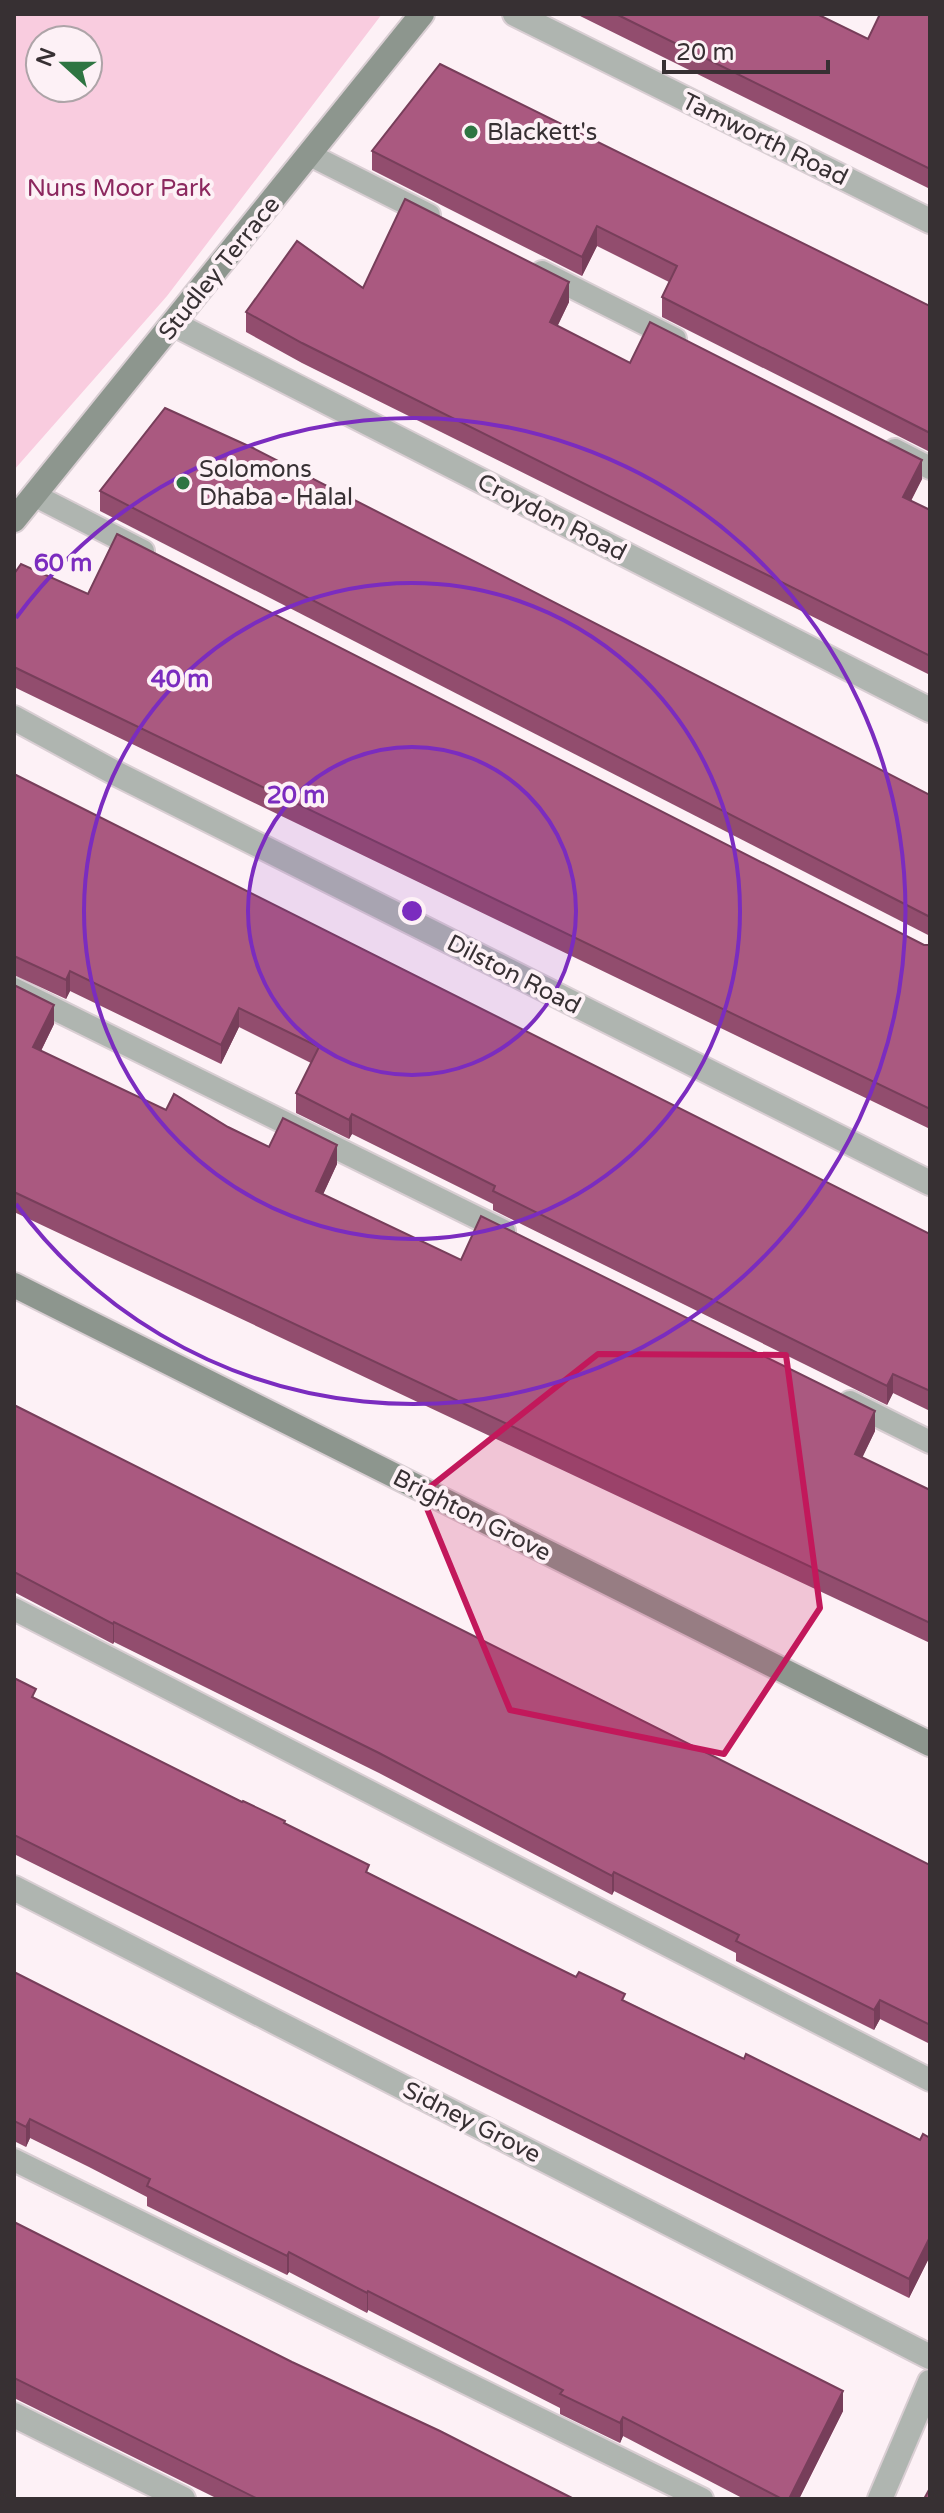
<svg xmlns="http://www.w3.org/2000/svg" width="944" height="2513" font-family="'Varela Round',sans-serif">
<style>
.green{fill:#f9ccdf;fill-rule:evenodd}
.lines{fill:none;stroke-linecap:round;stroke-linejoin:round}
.lane-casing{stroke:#d9ced3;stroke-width:26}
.street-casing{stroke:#d9ced3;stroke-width:28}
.secondary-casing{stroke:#d9ced3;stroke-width:28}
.lane{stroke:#afb5b0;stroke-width:22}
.street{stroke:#afb5b0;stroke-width:24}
.secondary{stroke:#8d968e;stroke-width:24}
.wall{fill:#924d6e}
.shaded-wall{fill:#773e5a}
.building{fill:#aa5980;stroke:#773e5a;stroke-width:2}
.marked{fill:#c2185b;fill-opacity:0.2;stroke:#c2185b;stroke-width:6;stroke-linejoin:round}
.ring{fill:none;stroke:#7b2cbf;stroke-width:4}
.poi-dot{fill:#2e7542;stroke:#fdf1f6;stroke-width:3}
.labels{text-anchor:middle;stroke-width:8;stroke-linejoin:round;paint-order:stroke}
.poi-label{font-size:24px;fill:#373033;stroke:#fdf1f6;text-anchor:start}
.street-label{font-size:24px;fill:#373033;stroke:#fdf1f6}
.park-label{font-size:24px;fill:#8c285f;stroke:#fdf1f6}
.centre{fill:#7b2cbf;stroke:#fdf1f6;stroke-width:4}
.ring-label{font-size:24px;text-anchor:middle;font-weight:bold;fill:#7b2cbf;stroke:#fdf1f6;stroke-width:8;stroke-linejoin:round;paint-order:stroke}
</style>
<rect width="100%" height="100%" fill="#fdf1f6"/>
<!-- green -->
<path class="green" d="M 14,14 L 382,14 L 167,296 L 14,470 ZM 40,40 L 88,40 L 88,88 L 40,88 Z"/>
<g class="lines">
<!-- lane casing -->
<g class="lane-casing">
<g id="lane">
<polyline points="310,155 429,215"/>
<polyline points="542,272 675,339"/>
<polyline points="895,450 930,468"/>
<polyline points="34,495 143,551"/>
<polyline points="14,989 504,1231"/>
<polyline points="850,1402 930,1442"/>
<polyline points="14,1609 930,2080"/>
<polyline points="14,2160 702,2499"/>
</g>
</g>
<!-- street casing -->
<g class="street-casing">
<g id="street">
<polyline points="515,14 930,221"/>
<polyline points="174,324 930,710"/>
<polyline points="14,718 117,774 930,1183"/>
<polyline points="14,1888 930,2357"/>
<polyline points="14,2415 183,2499"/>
<polyline points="880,2499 930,2382"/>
</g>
</g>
<!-- secondary casing -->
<g class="secondary-casing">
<g id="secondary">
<polyline points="14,520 422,14"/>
<polyline points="14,1285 930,1744"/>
</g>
</g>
<!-- lane -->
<use href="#lane" class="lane"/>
<!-- street -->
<use href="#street" class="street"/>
<!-- secondary -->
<use href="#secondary" class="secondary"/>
</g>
<!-- wall -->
<g class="wall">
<polygon points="576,14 817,14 868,39 930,14 930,189"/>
<polygon points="372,151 930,306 930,452 662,317 662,297 669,282 597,246 582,276 372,170"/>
<polygon points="363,288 569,302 557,326 630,363 922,479 911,501 930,510 930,675 302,363 246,332 246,312"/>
<polygon points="100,491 930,795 930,936 100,511"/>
<polygon points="14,574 88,594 924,945 930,945 930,1129 14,687"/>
<polygon points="14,774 930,1234 930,1411 893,1393 887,1405 493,1210 493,1204 352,1134 349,1139 296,1113 296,1093 311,1063 239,1027 221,1064 70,991 66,999 14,975"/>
<polygon points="14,985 54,1024 41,1051 166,1110 228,1127 269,1147 337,1164 323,1194 461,1260 875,1431 862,1457 930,1490 930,1643 14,1212"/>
<polygon points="14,1405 930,1865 930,2044 880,2019 874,2030 736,1961 736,1953 614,1891 612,1895 379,1773 114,1642 113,1644 14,1592"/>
<polygon points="14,1678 36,1699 285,1823 369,1873 517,1948 744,2059 920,2140 930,2138 930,2256 909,2298 14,1854"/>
<polygon points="14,1972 843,2411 799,2499 744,2499 623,2436 620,2443 560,2414 560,2408 368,2310 367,2313 289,2272 287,2275 147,2206 147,2197 89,2167 30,2138 26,2147 14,2141"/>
<polygon points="14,2222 292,2362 574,2499 218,2499 14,2398"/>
</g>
<!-- shaded-wall -->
<g class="shaded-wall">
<polygon points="597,226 597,246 582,276 582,257"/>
<polygon points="569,282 569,302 550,342 550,322"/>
<polygon points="922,460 922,479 903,516 903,497"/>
<polygon points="70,971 70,991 66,999 66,980"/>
<polygon points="54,1005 54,1024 33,1067 33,1047"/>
<polygon points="239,1008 239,1027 221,1064 221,1045"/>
<polygon points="352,1114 352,1134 349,1139 349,1120"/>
<polygon points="337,1145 337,1164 316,1210 316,1191"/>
<polygon points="893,1374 893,1393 887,1405 887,1386"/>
<polygon points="875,1411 875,1431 855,1473 855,1454"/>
<polygon points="114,1622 114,1642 113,1644 113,1624"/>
<polygon points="614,1872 614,1891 612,1895 612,1876"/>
<polygon points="880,2000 880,2019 874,2030 874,2010"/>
<polygon points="30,2119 30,2138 26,2147 26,2127"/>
<polygon points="930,2237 930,2256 909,2298 909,2279"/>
<polygon points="289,2252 289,2272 287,2275 287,2256"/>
<polygon points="368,2291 368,2310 367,2313 367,2293"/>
<polygon points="843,2391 843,2411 799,2499 789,2499"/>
<polygon points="623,2417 623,2436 620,2443 620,2423"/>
</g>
<!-- building -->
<g class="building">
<polygon points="616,14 817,14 868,39 880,14 930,14 930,169"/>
<polygon points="440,64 930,306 930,433 662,297 677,266 597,226 582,257 372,151"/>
<polygon points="405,199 569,282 550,322 630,363 650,322 922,460 903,497 930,510 930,656 302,343 246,312 297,241 363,288"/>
<polygon points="165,408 253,448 930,795 930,917 100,491"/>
<polygon points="117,534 924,945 930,945 930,1109 14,667 14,574 21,564 88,594"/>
<polygon points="14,774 930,1234 930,1391 893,1374 887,1386 493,1191 495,1186 352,1114 349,1120 296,1093 319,1047 239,1008 221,1045 70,971 66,980 14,956"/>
<polygon points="14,985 54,1005 33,1047 166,1110 174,1094 228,1127 269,1147 283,1118 337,1145 316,1191 461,1260 481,1216 875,1411 855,1454 930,1490 930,1623 14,1192"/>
<polygon points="14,1405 930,1865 930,2025 880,2000 874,2010 736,1941 739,1935 614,1872 612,1876 379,1753 114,1622 113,1624 14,1572"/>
<polygon points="14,1678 36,1689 32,1697 242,1802 243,1801 285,1821 284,1823 369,1865 366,1872 517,1948 576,1977 579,1972 625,1994 622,2000 744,2059 746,2054 920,2140 923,2134 930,2138 930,2237 909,2279 14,1835"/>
<polygon points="14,1972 843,2391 789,2499 782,2499 623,2417 620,2423 560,2394 563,2390 368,2291 367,2293 289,2252 287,2256 147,2186 150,2179 30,2119 26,2127 14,2121"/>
<polygon points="14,2222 292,2362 440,2431 574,2499 258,2499 14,2378"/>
<polygon points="930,2488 930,2499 924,2499"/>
</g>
<!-- marked area -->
<path class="marked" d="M 598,1354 L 786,1355 L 820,1608 L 724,1754 L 510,1710 L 421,1494 Z"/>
<!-- distance rings -->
<circle cx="412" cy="911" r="164" fill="#7b2cbf" fill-opacity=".12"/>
<g class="ring">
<circle cx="412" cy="911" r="164"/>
<circle cx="412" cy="911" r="328"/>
<path d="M16 618A493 493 0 1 1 16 1204"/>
</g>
<!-- markers -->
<g class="poi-dot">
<circle cx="471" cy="132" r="8"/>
<circle cx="183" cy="483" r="8"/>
</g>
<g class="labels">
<!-- poi labels -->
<g class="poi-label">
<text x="487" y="140">Blackett's</text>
<text x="199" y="477">Solomons<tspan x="199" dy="28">Dhaba - Halal</tspan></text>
</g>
<!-- street labels -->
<g class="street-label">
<text transform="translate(765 139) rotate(26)" y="8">Tamworth Road</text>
<text transform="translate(219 268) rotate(-51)" y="8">Studley Terrace</text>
<text transform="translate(552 517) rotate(27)" y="8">Croydon Road</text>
<text transform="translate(514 974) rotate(27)" y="8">Dilston Road</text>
<text transform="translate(472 1515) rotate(27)" y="8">Brighton Grove</text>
<text transform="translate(472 2122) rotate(27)" y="8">Sidney Grove</text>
</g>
<!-- park labels -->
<g class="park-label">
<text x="119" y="196">Nuns Moor Park</text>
</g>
</g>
<circle cx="412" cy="911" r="12" class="centre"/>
<g class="ring-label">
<text x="63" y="571">60 m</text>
<text x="180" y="687">40 m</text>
<text x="296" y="803">20 m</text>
</g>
<!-- border -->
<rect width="944" height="2513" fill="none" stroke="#373033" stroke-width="32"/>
<!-- north arrow -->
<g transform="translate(64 64) rotate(291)"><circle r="38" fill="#fdf1f6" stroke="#aea4a8" stroke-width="2"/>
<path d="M0-6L14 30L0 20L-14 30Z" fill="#2e7542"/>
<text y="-12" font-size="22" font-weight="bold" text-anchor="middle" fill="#373033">N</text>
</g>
<!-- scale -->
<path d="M664 60v12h164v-12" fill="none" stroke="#373033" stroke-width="4"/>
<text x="676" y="60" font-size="24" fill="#373033" stroke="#fdf1f6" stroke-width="6" paint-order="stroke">20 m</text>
</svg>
